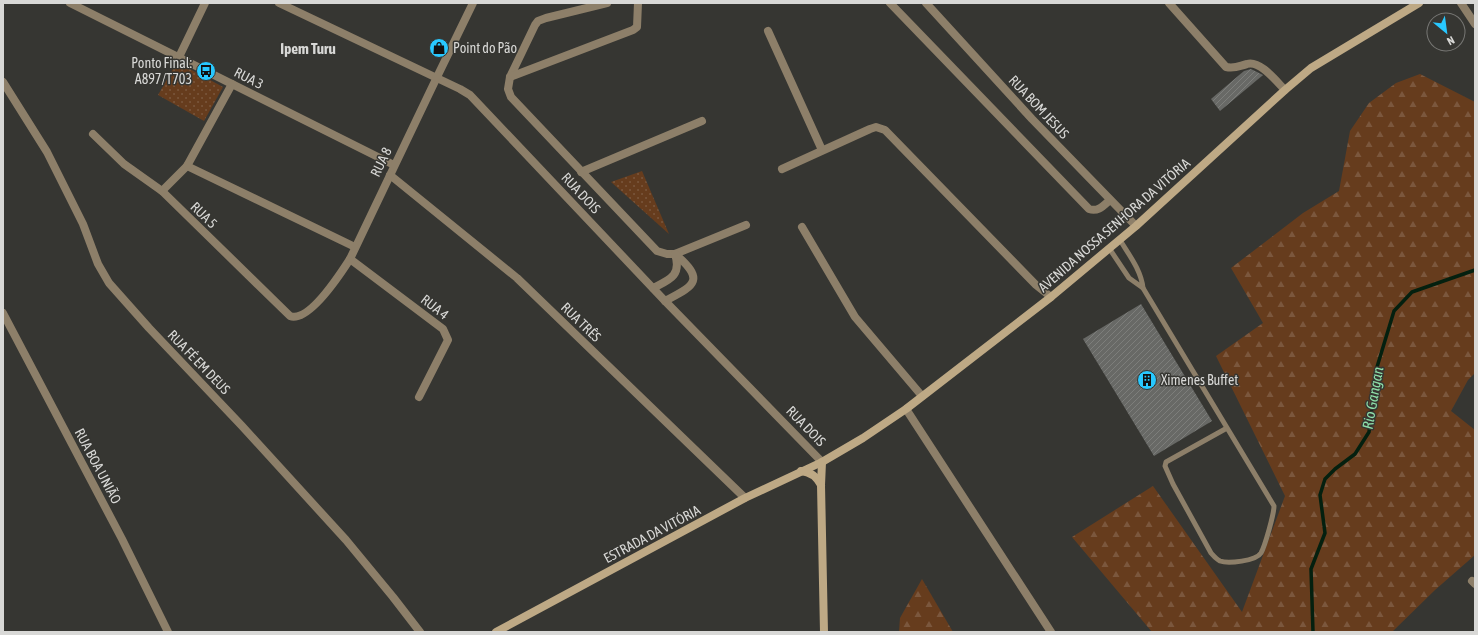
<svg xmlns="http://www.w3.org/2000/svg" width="1478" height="635" font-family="'Asap Condensed',sans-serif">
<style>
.grass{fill:url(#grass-dots)}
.forest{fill:url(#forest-firs)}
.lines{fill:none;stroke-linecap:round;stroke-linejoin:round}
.stream{stroke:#04200f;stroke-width:3.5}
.building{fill:url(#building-hatch)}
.service{stroke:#8d7f69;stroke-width:5}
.minor{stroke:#8d7f69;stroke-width:8}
.tertiary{stroke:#8d7f69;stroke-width:8}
.secondary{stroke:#bea985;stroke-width:8}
.labels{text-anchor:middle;stroke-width:3;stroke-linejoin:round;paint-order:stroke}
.poi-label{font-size:14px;fill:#d8d8d6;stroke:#363632;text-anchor:start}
.street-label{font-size:14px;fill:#d8d8d6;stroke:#363632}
.neighbourhood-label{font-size:15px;font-weight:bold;fill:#d8d8d6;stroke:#363632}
.water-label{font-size:15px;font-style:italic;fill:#8edfa9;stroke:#363632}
</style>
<defs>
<pattern id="grass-dots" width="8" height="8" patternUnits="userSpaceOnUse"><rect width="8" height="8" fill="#663c1d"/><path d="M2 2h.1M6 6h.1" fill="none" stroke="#7b573d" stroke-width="1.8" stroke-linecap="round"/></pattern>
<pattern id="forest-firs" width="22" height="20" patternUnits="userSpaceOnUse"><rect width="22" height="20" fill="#663c1d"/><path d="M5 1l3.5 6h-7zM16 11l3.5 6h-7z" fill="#7b573d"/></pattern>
<pattern id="building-hatch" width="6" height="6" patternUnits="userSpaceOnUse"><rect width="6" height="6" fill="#686966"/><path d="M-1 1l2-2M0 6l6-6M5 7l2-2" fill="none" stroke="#7d7e7b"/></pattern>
</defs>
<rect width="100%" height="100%" fill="#363632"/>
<!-- grass -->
<g class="grass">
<polygon points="177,62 223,87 204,121 158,95"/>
<polygon points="642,171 669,234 611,182"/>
</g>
<!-- forest -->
<g class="forest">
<polygon points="1420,74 1475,102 1475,373 1468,380 1451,411 1475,430 1475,555 1435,590 1392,632 1152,632 1072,537 1153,486 1242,612 1285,496 1216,356 1263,323 1231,268 1303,213 1339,191 1350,131 1369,103 1396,83"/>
<polygon points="922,579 953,632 899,632 900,618"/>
</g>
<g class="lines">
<!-- stream -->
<polyline class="stream" points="1313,632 1311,569 1325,533 1320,495 1325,479 1335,469 1355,454 1369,432 1377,367 1394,311 1412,292 1475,270"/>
</g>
<!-- building -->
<g class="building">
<polygon points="1251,69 1263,75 1220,111 1211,99 1244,71"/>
<polygon points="1141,304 1212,421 1154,456 1083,339"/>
</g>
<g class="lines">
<!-- service -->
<g class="service">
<path d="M 1109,248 L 1129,278 L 1143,288 C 1141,270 1129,255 1120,240"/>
<path d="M 1143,288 L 1274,506 C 1274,514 1265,546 1261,553 C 1256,561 1228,564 1220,561 C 1216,559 1213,555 1211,553 L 1173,484 L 1165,466 L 1166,462 L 1227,428"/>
</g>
<!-- minor -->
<g class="minor">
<polyline points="70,3 394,165"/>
<polyline points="607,3 546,18 538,21 535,25 510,77 508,89 511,97 657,251 667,254 675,254 746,225"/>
<path d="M 890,3 L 1089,209 C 1098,212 1103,206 1110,200"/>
<polyline points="926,3 1032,119 1136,226"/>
<path d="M 1169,3 L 1226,67 C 1235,69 1239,66 1247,64 C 1260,60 1276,81 1285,90"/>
<polyline points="1461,3 1475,24"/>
<polyline points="768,31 822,150"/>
<polyline points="179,57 205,3"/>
<polyline points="510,77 633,30 637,27 638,3"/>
<polyline points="3,82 47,152 83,224 98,264 109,283 149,328 242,426 346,540 393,597 420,632"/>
<path d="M 93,134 L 124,164 L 162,191 L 290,316 C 309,323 341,273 350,259 L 437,77"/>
<polyline points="187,166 355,247"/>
<polyline points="782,169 870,129 876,127 885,130 1036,285 1051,297"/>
<polyline points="581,172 702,121"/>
<polyline points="390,175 517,278 745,498"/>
<polyline points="162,191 187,166 232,84"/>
<polyline points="802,227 855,317 922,396"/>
<polyline points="350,259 443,329 448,340 419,397"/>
<path d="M 653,288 C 669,280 682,276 675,254"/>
<path d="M 665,301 C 693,286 707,281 675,254"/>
<polyline points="3,313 122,539 168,632"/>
<polyline points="906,409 1051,632"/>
<polyline points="1472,581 1475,584"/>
</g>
<!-- tertiary -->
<g class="tertiary">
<polyline points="279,3 460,89 470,95 665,301 822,462"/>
<polyline points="437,77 473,3"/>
</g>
<!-- secondary -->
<g class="secondary">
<polyline points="822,462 821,485 824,632"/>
<path d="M 801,471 C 811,472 817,477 821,485"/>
<polyline points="496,632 745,498 822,462 863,438 906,409 1051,297 1136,226 1285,90 1311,68 1419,3"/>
</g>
</g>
<!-- icons -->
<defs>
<g id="shop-disc" transform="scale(1)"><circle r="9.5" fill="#28c8ff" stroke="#363632"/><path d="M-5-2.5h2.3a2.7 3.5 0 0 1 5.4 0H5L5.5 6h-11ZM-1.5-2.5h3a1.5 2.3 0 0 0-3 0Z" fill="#111"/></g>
<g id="bus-disc" transform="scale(1)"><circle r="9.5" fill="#28c8ff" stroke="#363632"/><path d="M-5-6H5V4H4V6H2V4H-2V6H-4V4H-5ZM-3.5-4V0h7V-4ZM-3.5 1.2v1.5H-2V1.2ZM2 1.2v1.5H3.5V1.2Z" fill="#111"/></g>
<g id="building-disc" transform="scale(1)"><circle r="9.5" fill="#28c8ff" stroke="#363632"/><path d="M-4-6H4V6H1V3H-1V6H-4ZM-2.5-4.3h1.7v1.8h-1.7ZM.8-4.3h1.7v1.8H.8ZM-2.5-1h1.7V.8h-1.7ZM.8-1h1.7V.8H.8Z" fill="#111"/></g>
</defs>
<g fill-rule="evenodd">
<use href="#shop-disc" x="439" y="48"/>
<use href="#bus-disc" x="206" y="71"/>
<use href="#building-disc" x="1147" y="380"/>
</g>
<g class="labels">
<!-- poi labels -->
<g class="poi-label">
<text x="453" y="53">Point do Pão</text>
<text x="192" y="68" text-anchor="end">Ponto Final:<tspan x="192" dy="16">A897/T703</tspan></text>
<text x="1161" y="385">Ximenes Buffet</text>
</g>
<!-- street labels -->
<g class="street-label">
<text transform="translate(249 78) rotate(27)" y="5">RUA 3</text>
<text transform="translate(1039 107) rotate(47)" y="5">RUA BOM JESUS</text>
<text transform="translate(381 162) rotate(-64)" y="5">RUA 8</text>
<text transform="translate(581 193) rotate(47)" y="5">RUA DOIS</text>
<text transform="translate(204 215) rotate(44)" y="5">RUA 5</text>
<text transform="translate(1114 225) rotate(-41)" y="5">AVENIDA NOSSA SENHORA DA VITÓRIA</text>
<text transform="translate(435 307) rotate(38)" y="5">RUA 4</text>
<text transform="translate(581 322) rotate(44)" y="5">RUA TRÊS</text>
<text transform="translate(199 362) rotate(46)" y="5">RUA FÉ EM DEUS</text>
<text transform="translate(806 426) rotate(46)" y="5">RUA DOIS</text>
<text transform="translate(98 466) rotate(62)" y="5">RUA BOA UNIÃO</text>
<text transform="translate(652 534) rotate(-28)" y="5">ESTRADA DA VITÓRIA</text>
</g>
<!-- neighbourhood labels -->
<g class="neighbourhood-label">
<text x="308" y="54">Ipem Turu</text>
</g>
<!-- water labels -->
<g class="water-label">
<text transform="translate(1373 398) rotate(-80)" y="5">Rio Gangan</text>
</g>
</g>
<!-- border -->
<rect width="1478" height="635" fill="none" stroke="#d8d8d6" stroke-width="8"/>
<!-- north arrow -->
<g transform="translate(1446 32) rotate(151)"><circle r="19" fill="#363632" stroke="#777774"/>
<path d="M0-3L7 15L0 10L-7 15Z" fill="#28c8ff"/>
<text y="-6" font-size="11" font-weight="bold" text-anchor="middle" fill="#d8d8d6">N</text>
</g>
</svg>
